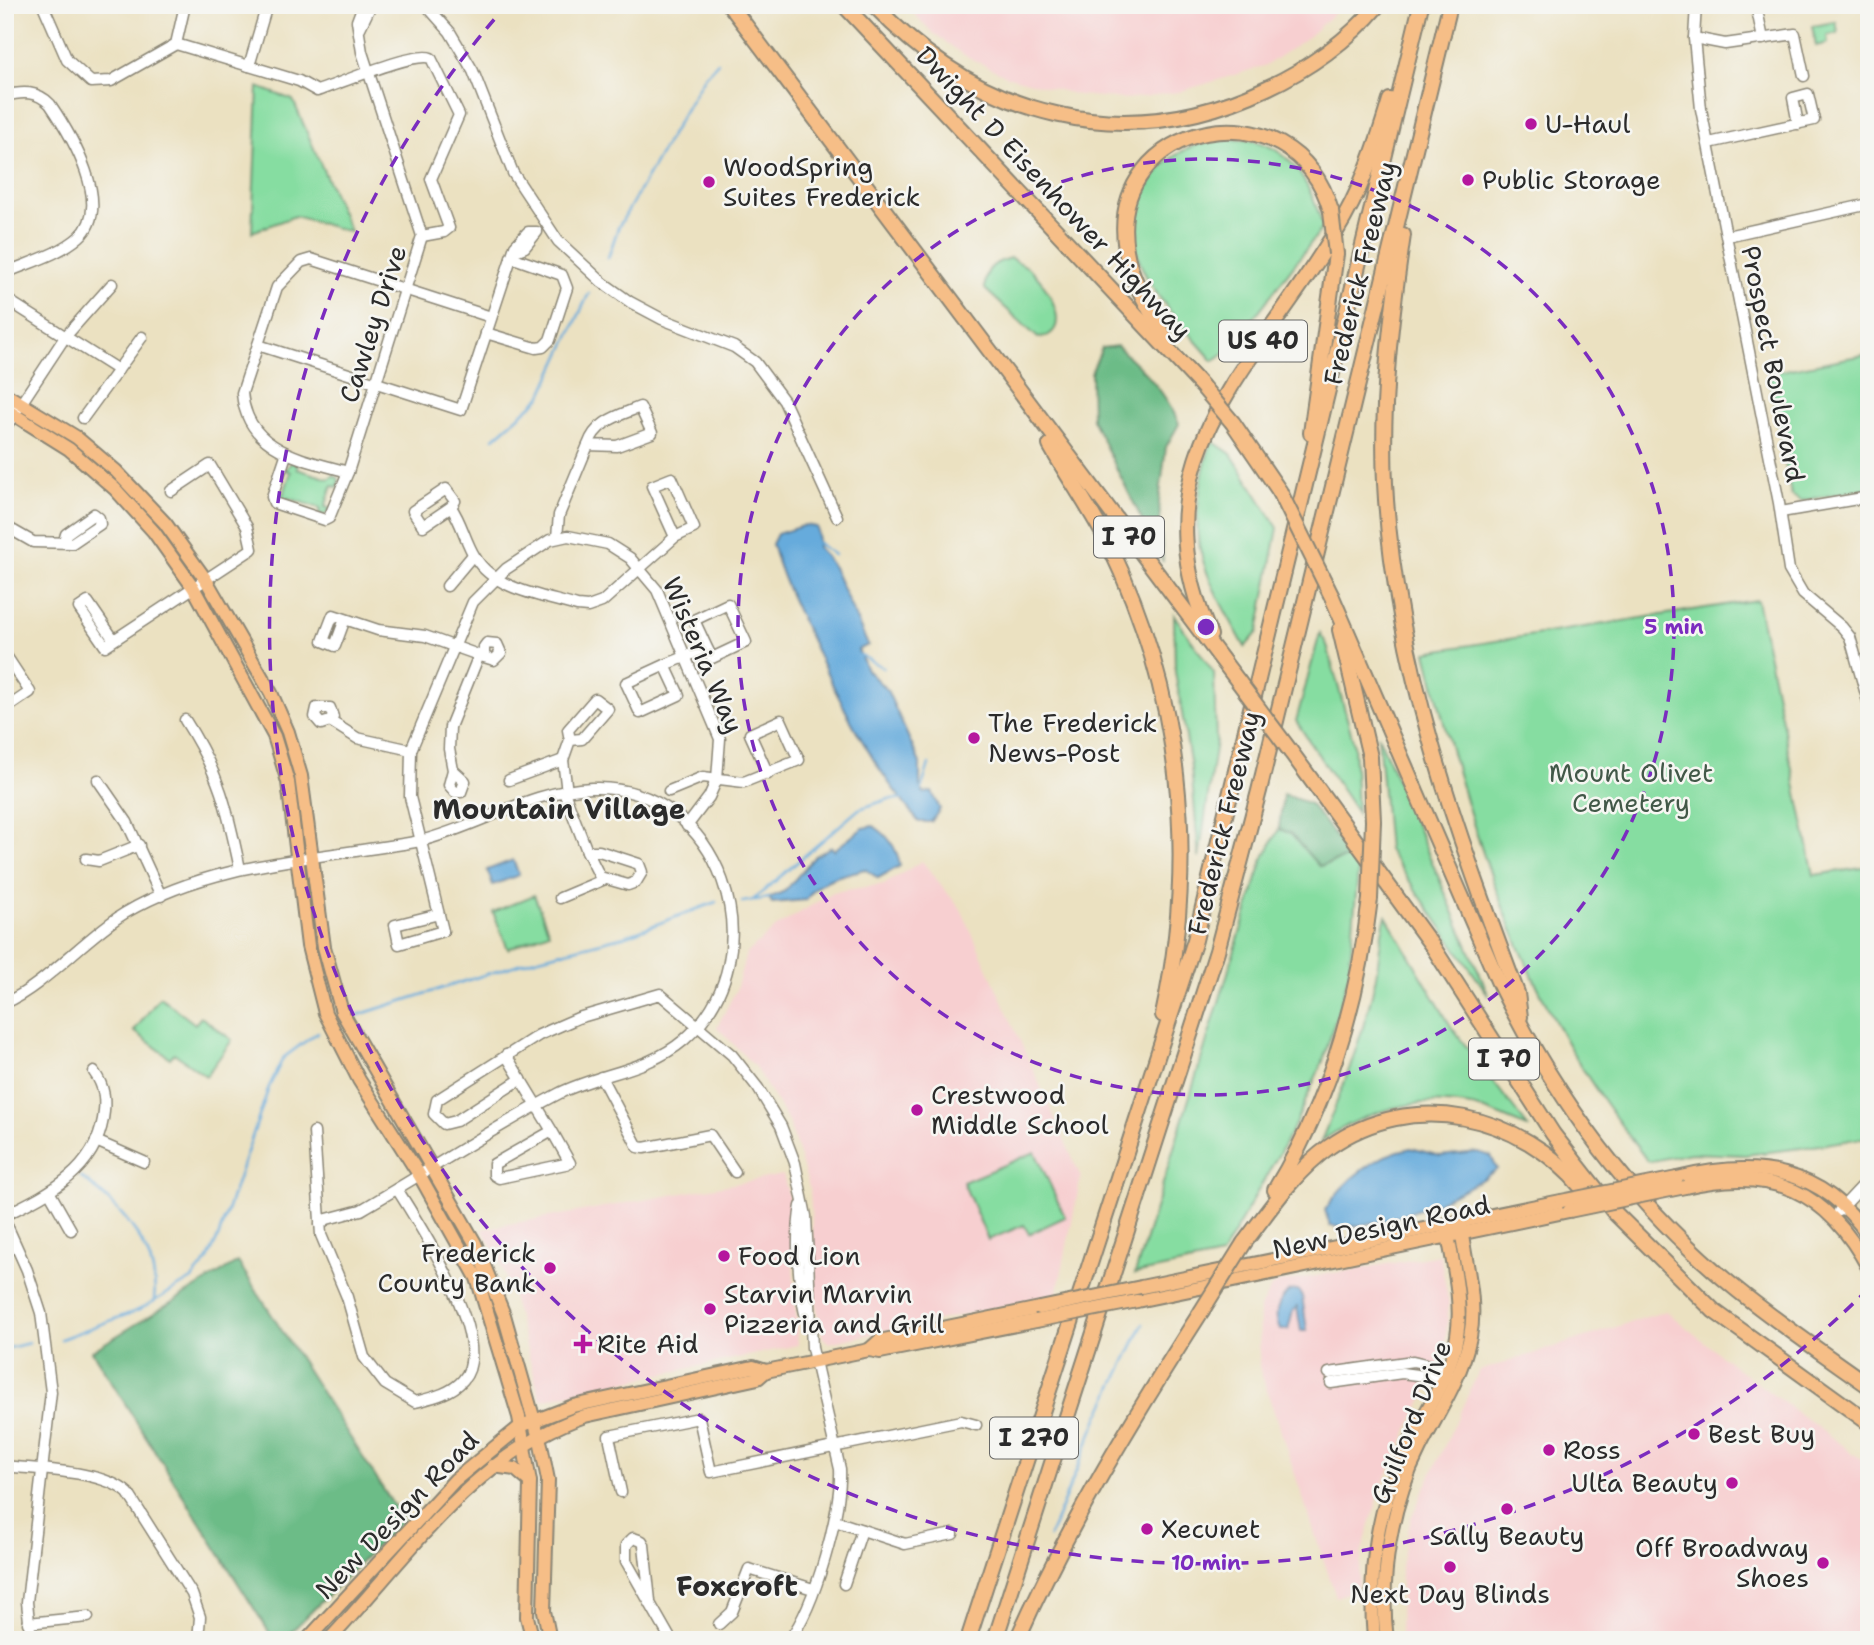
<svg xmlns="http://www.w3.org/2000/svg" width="1874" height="1645" font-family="'Shantell Sans',sans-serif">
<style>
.built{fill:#f7cfd0}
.green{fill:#86dda1;stroke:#588466;stroke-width:2}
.forest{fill:#6cbc87;stroke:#4c7459;stroke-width:2}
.water{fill:#66abdc;stroke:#486b84;stroke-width:2}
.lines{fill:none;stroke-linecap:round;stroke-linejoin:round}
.stream{stroke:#66abdc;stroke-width:2.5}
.minor-casing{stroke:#8b8676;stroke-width:13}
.major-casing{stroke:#8b8676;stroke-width:16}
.highway-casing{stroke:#8b8676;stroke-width:18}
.minor{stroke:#fff;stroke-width:10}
.major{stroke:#f6be87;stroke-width:12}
.highway{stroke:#f6be87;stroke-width:14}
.major-bridge-casing{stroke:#8b8676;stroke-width:16;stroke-linecap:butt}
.highway-bridge-casing{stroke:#8b8676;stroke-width:18;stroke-linecap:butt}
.major-bridge{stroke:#f6be87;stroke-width:12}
.highway-bridge{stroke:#f6be87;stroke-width:14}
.ring{fill:none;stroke:#7b2cbf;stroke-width:3.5;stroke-dasharray:12 9}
.poi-dot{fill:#b5179e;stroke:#f6f6f2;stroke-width:2.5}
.labels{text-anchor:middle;stroke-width:5;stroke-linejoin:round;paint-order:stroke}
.shield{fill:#f6f6f2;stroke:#686867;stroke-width:2}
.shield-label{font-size:24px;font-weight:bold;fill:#2b2b2b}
.poi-label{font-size:26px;fill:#2b2b2b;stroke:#f6f6f2;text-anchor:start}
.street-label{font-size:26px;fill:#2b2b2b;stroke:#f6f6f2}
.park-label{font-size:26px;fill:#425848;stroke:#f6f6f2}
.neighbourhood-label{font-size:28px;font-weight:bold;fill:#2b2b2b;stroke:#f6f6f2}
.centre{fill:#7b2cbf;stroke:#f6f6f2;stroke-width:3.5}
.ring-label{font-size:21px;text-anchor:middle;font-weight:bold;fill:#7b2cbf;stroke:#f6f6f2;stroke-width:5;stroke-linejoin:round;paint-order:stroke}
</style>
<rect width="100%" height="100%" fill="#f6f6f2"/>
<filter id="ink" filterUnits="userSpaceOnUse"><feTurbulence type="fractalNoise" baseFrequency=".0143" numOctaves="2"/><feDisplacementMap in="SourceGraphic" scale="14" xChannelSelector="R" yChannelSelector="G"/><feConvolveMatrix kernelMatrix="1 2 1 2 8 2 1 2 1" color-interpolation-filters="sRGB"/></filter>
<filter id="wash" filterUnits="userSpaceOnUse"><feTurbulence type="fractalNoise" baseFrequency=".00686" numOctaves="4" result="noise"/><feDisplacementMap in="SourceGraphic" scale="28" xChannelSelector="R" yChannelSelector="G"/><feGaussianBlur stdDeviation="1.57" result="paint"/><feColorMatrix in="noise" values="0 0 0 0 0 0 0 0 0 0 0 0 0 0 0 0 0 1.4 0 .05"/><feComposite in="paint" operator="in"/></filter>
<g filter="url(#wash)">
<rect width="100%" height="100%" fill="#ebe1c1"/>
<!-- built -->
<g class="built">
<polygon points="905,5 1343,5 1308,37 1267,65 1179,92 1125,99 1078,95 1009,77 964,55 933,33"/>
<polygon points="922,861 962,911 1081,1177 1057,1295 829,1343 823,1338 817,1310 810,1190 789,1123 755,1067 717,1027 736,990 746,954 775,928 833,892 885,884"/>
<polygon points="783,1175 789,1196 798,1345 541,1400 509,1286 499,1259 482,1229"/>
<polygon points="1440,1255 1449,1304 1444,1354 1381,1488 1362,1551 1357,1589 1336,1597 1259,1367 1260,1308 1272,1286 1281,1282"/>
<polygon points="1666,1311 1734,1366 1869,1465 1869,1640 1400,1640 1401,1566 1411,1518 1479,1371"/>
</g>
<!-- green -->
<g class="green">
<polygon points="1836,22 1838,33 1827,35 1828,43 1816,46 1812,26"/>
<polygon points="258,87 293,100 350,232 295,216 252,232"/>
<path d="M 1210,140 C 1224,140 1241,138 1254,141 C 1295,150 1313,192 1323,227 L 1230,349 L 1213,361 C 1174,314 1106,256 1145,190 C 1163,160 1177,151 1210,140 Z"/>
<path d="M 1010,258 C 1018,262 1028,266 1034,273 C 1049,289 1075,334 1038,338 L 985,289 C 984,270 992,263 1010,258 Z"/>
<polygon points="1869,354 1869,488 1801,501 1791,495 1769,373"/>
<path d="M 1212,441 L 1231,454 L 1278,528 L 1258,632 L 1245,647 C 1229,617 1209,586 1201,553 C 1192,522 1201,471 1212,441 Z"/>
<polygon points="292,462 298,464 297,469 329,479 334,475 339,479 338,487 332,486 325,507 331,509 325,515 319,514 320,508 288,498 286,503 279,500 277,494 284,493 291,472 285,470"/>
<path d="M 1757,600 L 1814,875 L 1869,867 L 1869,1137 L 1801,1148 L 1745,1155 L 1691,1153 L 1648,1162 C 1621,1125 1593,1088 1570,1048 C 1499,925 1459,789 1426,652 Z"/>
<polygon points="1174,615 1214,673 1216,741 1199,858 1191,767 1175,672"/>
<polygon points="1320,633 1327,645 1354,744 1357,813 1296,721"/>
<polygon points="1378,735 1489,996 1388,850"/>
<polygon points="1279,829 1290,833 1319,866 1351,857 1358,871 1349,974 1323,1061 1293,1129 1221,1256 1135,1274 1263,859"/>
<polygon points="534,895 549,932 508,949 493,912"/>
<path d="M 1386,916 L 1452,1028 L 1528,1127 C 1510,1121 1490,1110 1471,1106 C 1417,1095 1366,1111 1321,1141 C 1343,1089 1363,1036 1375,981 C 1380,959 1379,937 1386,916 Z"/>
<polygon points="160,997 195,1024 201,1017 232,1040 206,1076 174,1053 170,1058 134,1031"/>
<polygon points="1035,1152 1065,1217 1029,1234 1024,1225 988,1240 963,1182"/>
</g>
<!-- forest -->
<g class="forest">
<path d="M 1117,346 C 1143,370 1166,391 1179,424 L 1166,447 L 1159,502 L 1163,562 L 1092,419 L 1091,373 L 1102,348 Z"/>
<polygon points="1283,794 1310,804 1351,857 1319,866 1290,833 1279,829"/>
<polygon points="238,1262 403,1520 283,1640 274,1640 92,1351"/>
</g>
<!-- water -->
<g class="water">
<path d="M 805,525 L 817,527 L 818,547 L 832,565 L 868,645 L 858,650 L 867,670 L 887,690 L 920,763 L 920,787 L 924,793 L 932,792 L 940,809 L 931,822 L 919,822 C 872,766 846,714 815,648 C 799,614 782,581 772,544 L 777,534 Z"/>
<path d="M 873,826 C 889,835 897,848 900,866 L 878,878 L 865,869 C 840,876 821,877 806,900 L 772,903 L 769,898 L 785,891 L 815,856 L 831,847 L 834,850 L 863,828 Z"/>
<polygon points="513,860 519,875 493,885 487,870"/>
<path d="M 1411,1148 L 1440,1156 L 1478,1152 L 1491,1156 L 1497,1169 C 1459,1197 1378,1231 1330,1226 L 1325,1210 C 1344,1180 1376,1154 1411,1148 Z"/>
<path d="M 1298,1290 L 1302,1296 L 1307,1331 L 1301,1331 L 1297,1307 L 1293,1311 L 1288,1330 L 1280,1330 C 1273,1314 1277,1303 1289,1291 Z"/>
</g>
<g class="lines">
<!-- stream -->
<g class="stream">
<polyline points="608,258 618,228 704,77 718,62"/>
<polyline points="494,438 541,397 589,293"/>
<polyline points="818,543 834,555"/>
<polyline points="860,655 884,668"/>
<polyline points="921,790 929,764"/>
<polyline points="752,901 859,809 889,799 902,799"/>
<polyline points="742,902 769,898"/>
<polyline points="358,1015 535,959 625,936 716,902"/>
<path d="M 81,1177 C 119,1206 161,1248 154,1300"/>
<polyline points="61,1339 139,1310 192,1279 207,1261 219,1235 269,1087 283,1058 318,1032"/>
<polyline points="5,1349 29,1343"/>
<polyline points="1049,1537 1098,1418 1143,1324"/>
</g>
</g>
</g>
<g filter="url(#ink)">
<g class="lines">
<!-- minor casing -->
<g class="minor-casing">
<g id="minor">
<polyline points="43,5 67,60 91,82 111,81 176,44 185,5"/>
<polyline points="426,5 450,32 473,71 513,173 558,241 602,282 630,302 662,319 734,347 755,362 784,401 837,517"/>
<polyline points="1696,5 1694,38 1701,109 1779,503 1789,570 1803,594 1842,627 1850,637 1869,705"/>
<polyline points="1756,5 1763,39"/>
<polyline points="360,28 371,5"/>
<polyline points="1694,38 1725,44 1795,34 1804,76"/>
<path d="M 176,44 L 299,81 L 317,91 C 339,84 414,51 431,58 L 459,115 L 431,179 L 449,228 L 444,232 L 422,236"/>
<polyline points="249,66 267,5"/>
<path d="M 5,96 C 23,91 37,91 50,104 C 71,135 114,206 79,237 C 60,254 28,263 5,273"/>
<polyline points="1709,143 1814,120 1808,94 1793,98 1798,124"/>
<polyline points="1727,236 1869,204"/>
<polyline points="6,299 118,370"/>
<polyline points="486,333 536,348 543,347 550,340 567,288 562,275 511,257"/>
<polyline points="258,345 461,410 515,246 528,232 537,232 525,247 515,251"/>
<polyline points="83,418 142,337"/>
<polyline points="5,428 65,337 112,284"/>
<polyline points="286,455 272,497 274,503 325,520 329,518 348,472 422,236 362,52 357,21 363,5"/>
<path d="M 348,472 C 302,459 247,451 242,393 L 277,287 L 301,262 L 311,259 L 491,317"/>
<path d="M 451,507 L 455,501 L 446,489 L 413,511 L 423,526 L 451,507 C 462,523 465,541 475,557 C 494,590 544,596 577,606 L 588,607 L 602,602 L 675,537 L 694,528 L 672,478 L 652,486 L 675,537"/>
<polyline points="1781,512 1869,497"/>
<polyline points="5,526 33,542 72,543 100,524 99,518 94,514 66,534 64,541"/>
<path d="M 557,537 L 559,515 L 588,445 L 617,446 L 652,433 L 640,407 C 618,416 596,421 588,445"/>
<polyline points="447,586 473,555"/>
<polyline points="345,619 335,646 323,641 333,615 378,630 425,636 484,657 484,647 487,643 497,644 501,653 494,660 484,657"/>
<polyline points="114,640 88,602 79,608 105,646 252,549 247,527 210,465 171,491"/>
<polyline points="5,654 30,692 5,709"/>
<polyline points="665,665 626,683 640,713 679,695 665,665 707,648 694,620 728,604 746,642 712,658 707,648"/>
<path d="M 185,720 C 220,775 227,807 240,869"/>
<polyline points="330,721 333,717 330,708 317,708 315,717 321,724 330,721 357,738 411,750"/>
<polyline points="453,770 465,781 461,792 455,792 449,785 453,770 449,749 450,727 479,655"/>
<polyline points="98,780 127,822 161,896"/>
<polyline points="509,780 563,760"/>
<polyline points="669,791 703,777 744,782 799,760 781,720 750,734 768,774"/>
<polyline points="564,792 587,851"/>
<polyline points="567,792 563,760 570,740 568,730 595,699 608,709 582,739 570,740"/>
<polygon points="587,851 599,851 639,864 642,872 636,882 628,885 600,877"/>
<polyline points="86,859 99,861 139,845"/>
<polyline points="560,898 605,879"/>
<polyline points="439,914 395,925 399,944 443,931 410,797 411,750 473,602 506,569 550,540 568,536 608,544 630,558 657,590 720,739 717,779 709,797 687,826"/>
<path d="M 5,1003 C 46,985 85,937 125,913 C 215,860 321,859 420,841 C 478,827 531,790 592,788 C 720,783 781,955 684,1040 C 648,1071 599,1073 558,1094 C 491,1129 427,1172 361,1210 L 327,1219 L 320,1224"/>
<polyline points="506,1055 552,1131 494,1164 494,1175 499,1178 570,1163 552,1131"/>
<polyline points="601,1077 638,1147 644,1148 710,1135 735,1172"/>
<path d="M 521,1079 L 456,1121 L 444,1124 L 434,1114 L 437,1100 L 539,1035 L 578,1018 L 660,994 L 732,1055 L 758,1088 L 781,1126 L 795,1163 L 806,1216 L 812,1348 L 840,1469 C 842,1510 815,1607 789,1640"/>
<path d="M 314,1132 L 321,1235 L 347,1297 L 364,1357 L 385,1384 L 415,1402 C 431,1398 451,1394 463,1380 C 497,1343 419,1224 397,1189"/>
<polyline points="96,1141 144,1162"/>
<polyline points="50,1193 71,1230"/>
<path d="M 801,1206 C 795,1237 798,1300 810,1329"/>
<polyline points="1839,1211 1869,1179"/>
<path d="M 5,1215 C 49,1193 94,1172 103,1119 C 106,1101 105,1087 94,1072"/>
<polyline points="5,1221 27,1270 41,1313 51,1392 27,1602 31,1640"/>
<polyline points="1329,1373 1413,1361 1434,1366 1451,1377"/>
<polyline points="1331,1383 1402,1373 1432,1377 1446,1375"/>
<path d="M 5,1466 C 40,1470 102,1470 128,1493 L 192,1594 L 200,1617 L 198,1640"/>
<polyline points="621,1492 609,1436 699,1418 711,1472 961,1421 976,1425"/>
<polyline points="835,1521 905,1544 953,1534"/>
<polyline points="844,1584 862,1530"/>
<polyline points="650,1601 644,1545 642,1541 633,1538 626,1545 626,1561 671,1640"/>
<polyline points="28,1623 88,1617"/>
<polyline points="719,1624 732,1612 749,1569 813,1589"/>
</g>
</g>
<!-- major casing -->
<g class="major-casing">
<g id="major">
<polyline points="5,394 76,437 116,471 165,523 206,580 271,693 288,732 301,776 324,947 342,1012 475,1243 504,1315 541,1445 548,1480 544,1611 550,1640"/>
<polyline points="5,409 69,449 115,489 154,532 193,587 274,736 288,782 308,946 325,1013 359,1080 420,1176 477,1278 519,1417 530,1482 527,1617 533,1640"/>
<path d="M 1677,1178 C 1754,1159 1822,1166 1869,1237"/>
<path d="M 1685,1187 C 1772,1166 1827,1190 1869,1269"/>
<polyline points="1141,1287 1561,1201"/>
<polyline points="1137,1301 1569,1211"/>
<polyline points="869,1350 879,1341 1040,1308"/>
<polyline points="493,1466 515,1469 530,1482"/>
<polyline points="307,1640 455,1480 521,1426 573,1406 753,1367 766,1371 869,1350 880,1352 1036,1321"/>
<path d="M 329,1640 C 407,1558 474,1454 585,1416 L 758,1378 L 766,1371"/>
<path d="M 1374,1640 C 1368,1567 1376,1509 1409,1443 C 1427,1408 1451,1375 1457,1336 C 1463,1300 1452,1260 1446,1224"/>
<path d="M 1387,1640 C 1379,1578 1391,1504 1420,1448 C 1439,1411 1461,1379 1470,1337 C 1478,1299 1464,1259 1460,1221"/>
</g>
</g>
<!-- highway casing -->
<g class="highway-casing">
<g id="highway">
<polyline points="730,5 1238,681"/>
<polyline points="844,5 1201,385"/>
<path d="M 874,5 C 981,118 1124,156 1267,88 C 1308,69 1349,40 1378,5"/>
<path d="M 1403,235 C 1391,318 1381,399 1385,483 C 1394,661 1455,828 1517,993 L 1520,1017"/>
<path d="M 1165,338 C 1151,310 1131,282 1126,250 C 1104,120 1294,81 1331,211"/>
<polyline points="1233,423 1280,492"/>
<polyline points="1311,433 1336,254"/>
<path d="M 1050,445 C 1069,479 1092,511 1109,545 C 1181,694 1198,854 1163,1015"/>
<path d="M 1332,597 L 1499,983 C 1556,1099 1634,1206 1735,1288 C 1778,1323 1824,1354 1869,1386"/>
<polyline points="1340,630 1370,757 1373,821"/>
<path d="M 1210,635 C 1133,461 1252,370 1335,233 C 1361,192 1376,147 1390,100"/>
<polyline points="1291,752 1433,947 1553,1134 1614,1212 1714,1311 1869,1423"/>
<path d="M 1275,1190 C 1329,1101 1358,1002 1370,899"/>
<path d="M 1244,1243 C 1270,1209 1294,1172 1329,1147 C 1412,1088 1521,1114 1583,1189"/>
<polyline points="968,1640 1195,940 1421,5"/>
<polyline points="995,1640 1217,951 1259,791 1450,5"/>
<path d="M 1017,1640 C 1068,1525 1133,1418 1201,1312"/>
</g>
</g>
<!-- minor -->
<use href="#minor" class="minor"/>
<!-- major -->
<use href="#major" class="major"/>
<!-- highway -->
<use href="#highway" class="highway"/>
<!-- major-bridge casing -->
<g class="major-bridge-casing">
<g id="major-bridge">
<polyline points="1561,1201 1677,1178"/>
<polyline points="1569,1211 1685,1187"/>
<polyline points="1040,1308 1141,1287"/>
<polyline points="1036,1321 1137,1301"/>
</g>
</g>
<!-- highway-bridge casing -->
<g class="highway-bridge-casing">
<g id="highway-bridge">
<polyline points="1331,211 1336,254"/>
<polyline points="1201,385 1233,423"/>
<polyline points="1280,492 1332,597"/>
<polyline points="1238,681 1291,752"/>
<polyline points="1370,899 1373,821"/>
<polyline points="1201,1312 1244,1243"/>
</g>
</g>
<!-- major-bridge -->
<use href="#major-bridge" class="major-bridge"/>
<!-- highway-bridge -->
<use href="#highway-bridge" class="highway-bridge"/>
</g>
</g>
<!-- distance rings -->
<g class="ring">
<circle cx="1206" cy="627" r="468"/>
<path d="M1868 1289A936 936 0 0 1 505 7"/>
</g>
<!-- markers -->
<g class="poi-dot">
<circle cx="1531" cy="124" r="7"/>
<circle cx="1468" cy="180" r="7"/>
<circle cx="709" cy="182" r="7"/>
<circle cx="974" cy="738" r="7"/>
<circle cx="917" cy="1110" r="7"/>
<circle cx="724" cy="1256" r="7"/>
<circle cx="550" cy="1268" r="7"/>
<circle cx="710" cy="1309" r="7"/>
<path d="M579.5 1333.5h7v7h7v7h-7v7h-7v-7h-7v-7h7z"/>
<circle cx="1694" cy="1434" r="7"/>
<circle cx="1549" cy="1450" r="7"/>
<circle cx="1732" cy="1483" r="7"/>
<circle cx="1507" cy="1509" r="7"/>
<circle cx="1147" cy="1529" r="7"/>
<circle cx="1823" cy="1563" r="7"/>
<circle cx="1450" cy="1567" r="7"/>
</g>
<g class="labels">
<!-- shield labels -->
<g class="shield">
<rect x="1219" y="320.5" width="88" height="41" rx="5"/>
<rect x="1094" y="516.5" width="70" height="41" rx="5"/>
<rect x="1469" y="1038.5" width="70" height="41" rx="5"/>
<rect x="990" y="1417.5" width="88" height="41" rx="5"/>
</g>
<g class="shield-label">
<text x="1263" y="349">US 40</text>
<text x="1129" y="545">I 70</text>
<text x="1504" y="1067">I 70</text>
<text x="1034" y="1446">I 270</text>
</g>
<!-- poi labels -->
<g class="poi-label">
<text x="1545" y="133">U-Haul</text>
<text x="723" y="176">WoodSpring<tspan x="723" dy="30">Suites Frederick</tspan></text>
<text x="1482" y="189">Public Storage</text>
<text x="988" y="732">The Frederick<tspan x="988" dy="30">News-Post</tspan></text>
<text x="931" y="1104">Crestwood<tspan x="931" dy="30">Middle School</tspan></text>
<text x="536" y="1262" text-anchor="end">Frederick<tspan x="536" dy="30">County Bank</tspan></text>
<text x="738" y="1265">Food Lion</text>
<text x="724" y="1303">Starvin Marvin<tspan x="724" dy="30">Pizzeria and Grill</tspan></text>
<text x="597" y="1353">Rite Aid</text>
<text x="1708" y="1443">Best Buy</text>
<text x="1563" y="1459">Ross</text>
<text x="1718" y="1492" text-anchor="end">Ulta Beauty</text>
<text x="1161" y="1538">Xecunet</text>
<text x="1507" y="1545" text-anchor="middle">Sally Beauty</text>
<text x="1809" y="1557" text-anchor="end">Off Broadway<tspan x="1809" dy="30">Shoes</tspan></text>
<text x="1450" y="1603" text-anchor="middle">Next Day Blinds</text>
</g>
<!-- street labels -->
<g class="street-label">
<text transform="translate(1054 193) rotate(47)" y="9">Dwight D Eisenhower Highway</text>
<text transform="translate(1360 273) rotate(-76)" y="9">Frederick Freeway</text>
<text transform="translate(373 324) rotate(-72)" y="9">Cawley Drive</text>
<text transform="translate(1773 364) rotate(79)" y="9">Prospect Boulevard</text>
<text transform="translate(703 655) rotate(67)" y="9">Wisteria Way</text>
<text transform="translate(1224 823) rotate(-76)" y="9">Frederick Freeway</text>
<text transform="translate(1381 1227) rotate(-12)" y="9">New Design Road</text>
<text transform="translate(1411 1422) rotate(-68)" y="9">Guilford Drive</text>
<text transform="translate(397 1515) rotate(-46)" y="9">New Design Road</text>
</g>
<!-- park labels -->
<g class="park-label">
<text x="1631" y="782">Mount Olivet<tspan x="1631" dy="30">Cemetery</tspan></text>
</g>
<!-- neighbourhood labels -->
<g class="neighbourhood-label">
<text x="559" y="819">Mountain Village</text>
<text x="737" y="1596">Foxcroft</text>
</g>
</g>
<circle cx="1206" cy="627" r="10" class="centre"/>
<g class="ring-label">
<text x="1674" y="634">5 min</text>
<text x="1206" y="1570">10 min</text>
</g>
<!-- margin -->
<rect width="1874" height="1645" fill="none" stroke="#f6f6f2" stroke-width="28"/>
</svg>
